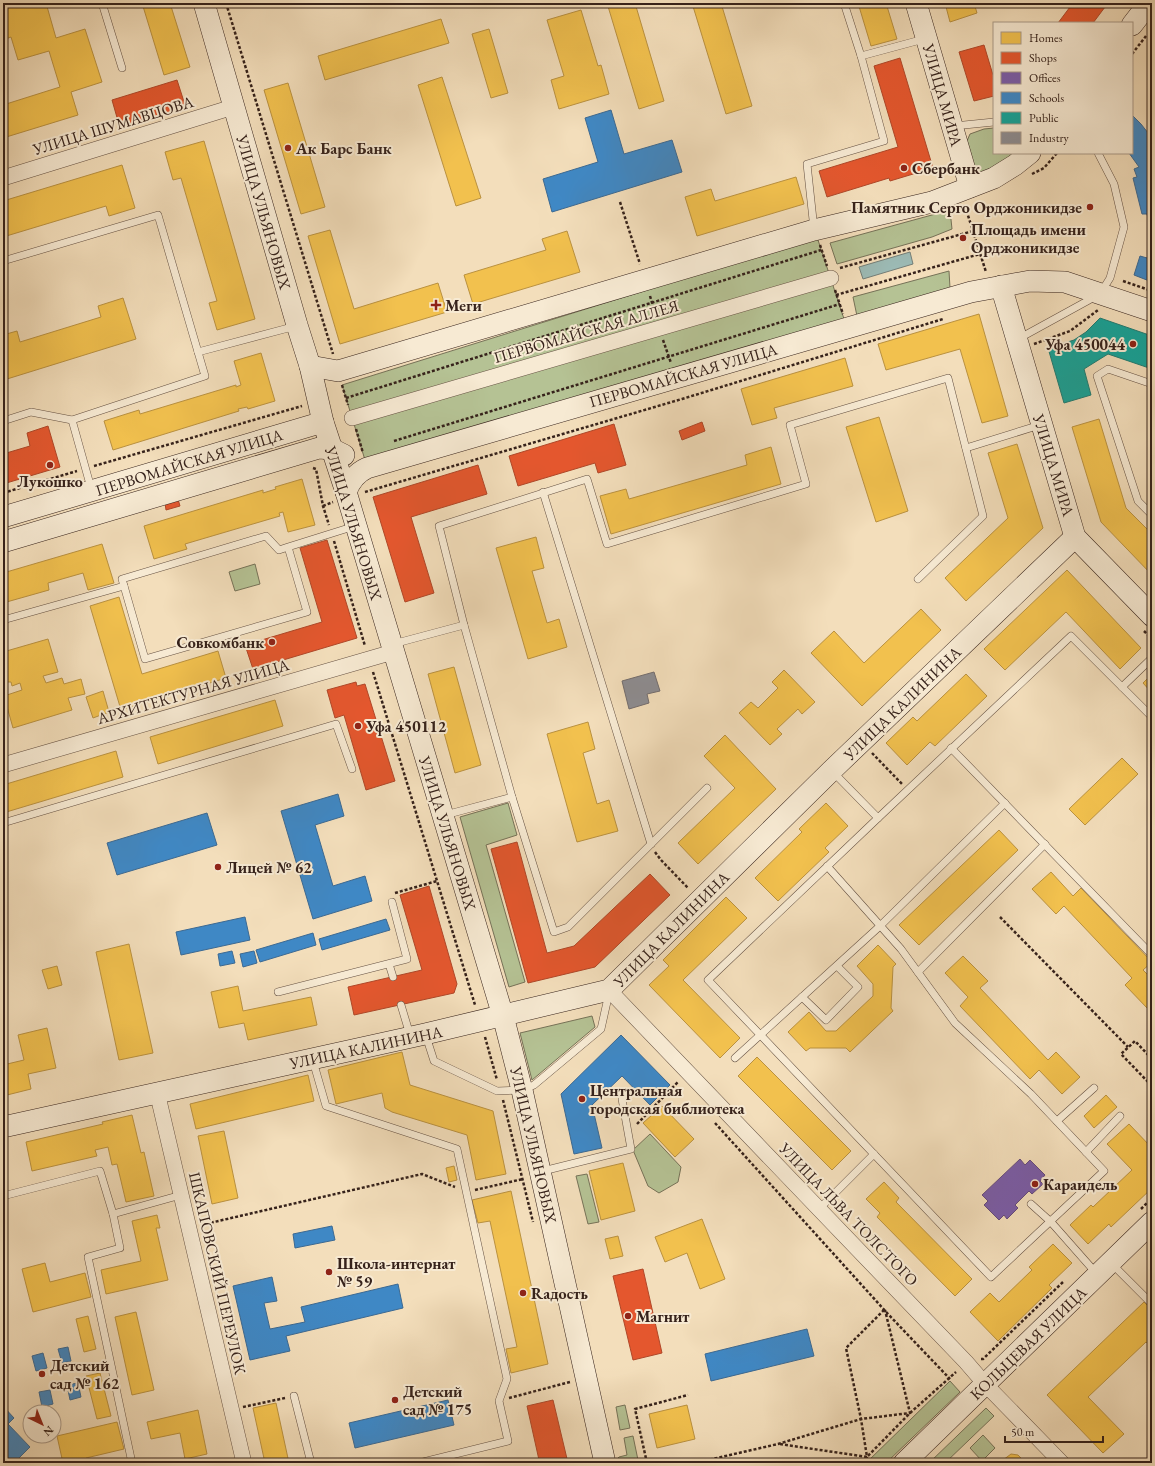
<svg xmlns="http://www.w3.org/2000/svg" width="1155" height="1466" font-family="'EB Garamond',serif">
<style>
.green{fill:#b5c294;stroke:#767258}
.water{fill:#9cbbb6;stroke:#737e78}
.homes{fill:#f2c14e;stroke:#ba913f}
.shops{fill:#e4572e;stroke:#b04728}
.offices{fill:#7b5ea7;stroke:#664c7d}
.schools{fill:#3f88c5;stroke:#3c6992}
.public{fill:#17a398;stroke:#207c72}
.industry{fill:#8d8d92;stroke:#736d6e}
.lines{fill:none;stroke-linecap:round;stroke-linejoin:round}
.lane-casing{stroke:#655143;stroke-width:8}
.street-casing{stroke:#655143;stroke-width:16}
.secondary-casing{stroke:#36221b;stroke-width:22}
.path{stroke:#36221b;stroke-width:2.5;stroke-dasharray:3 2;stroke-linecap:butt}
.lane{stroke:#f7ead3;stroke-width:7}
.street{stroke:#f7ead3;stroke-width:15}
.secondary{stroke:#f7ead3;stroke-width:21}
.poi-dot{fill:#8f2418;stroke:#f7ead3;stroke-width:1.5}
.labels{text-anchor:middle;stroke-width:4;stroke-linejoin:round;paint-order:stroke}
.street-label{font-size:16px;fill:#36221b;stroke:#f7ead3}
.poi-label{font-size:16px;font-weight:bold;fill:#36221b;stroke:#f7ead3;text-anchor:start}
</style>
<rect width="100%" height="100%" fill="#f3debb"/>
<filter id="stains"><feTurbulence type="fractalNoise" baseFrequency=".005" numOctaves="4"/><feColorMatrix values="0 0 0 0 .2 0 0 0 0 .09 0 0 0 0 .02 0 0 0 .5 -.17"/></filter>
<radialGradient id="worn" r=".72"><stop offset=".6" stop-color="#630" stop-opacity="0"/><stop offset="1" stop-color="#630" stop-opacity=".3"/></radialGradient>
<!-- green -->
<g class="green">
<polygon points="994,128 994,153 1017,153 977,180 967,141 970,134 984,129"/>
<polygon points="950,210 952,229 932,237 837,264 830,243"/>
<polygon points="817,237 845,322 365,460 342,385"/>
<polygon points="949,271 950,288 857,316 853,297"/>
<polygon points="255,564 260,584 235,591 229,572"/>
<polygon points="508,803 517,835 486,845 525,982 509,987 460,817"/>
<polygon points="592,1016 595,1027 532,1080 520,1033"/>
<polygon points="650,1134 681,1167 678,1182 659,1193 648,1186 633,1150"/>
<polygon points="587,1174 599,1222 588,1224 576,1176"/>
<polygon points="950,1381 960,1392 886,1463 866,1463"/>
<polygon points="625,1405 630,1428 620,1430 616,1407"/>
<polygon points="986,1408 994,1416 945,1463 929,1463"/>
<polygon points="983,1435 995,1448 982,1461 970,1448"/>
<polygon points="633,1436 638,1460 626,1463 616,1463 615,1461 619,1457 627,1455 624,1438"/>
</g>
<!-- water -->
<polygon class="water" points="910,252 913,264 863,279 859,267"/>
<!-- homes -->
<g class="homes">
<polygon points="3,3 46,3 56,38 85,29 102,82 71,92 78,115 3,138 3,105 60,87 49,51 18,60 11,37 3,40"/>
<polygon points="142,3 170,3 190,67 164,75"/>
<polygon points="607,3 635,3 664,101 639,109"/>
<polygon points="692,3 721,3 752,106 726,114"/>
<polygon points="858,3 886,3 897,39 871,46"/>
<polygon points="945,3 974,3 977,13 950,22"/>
<polygon points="581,10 598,66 601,65 609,94 559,109 551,80 564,76 547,20"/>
<polygon points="441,19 449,43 325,80 318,56"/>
<polygon points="489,29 508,93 491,98 472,34"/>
<polygon points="442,77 481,198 456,206 418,85"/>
<polygon points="288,83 325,207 301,214 264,90"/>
<polygon points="204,141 255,319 217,330 209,303 217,301 181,178 173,180 165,152"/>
<polygon points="122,165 135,208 109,216 106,206 3,237 3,201"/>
<polygon points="796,177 804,204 697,236 685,197 711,189 715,201"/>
<polygon points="330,230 354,309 438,283 447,312 340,344 308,236"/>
<polygon points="567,231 580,272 473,304 464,275 546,250 542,239"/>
<polygon points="123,298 136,339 7,379 3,366 3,335 17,331 20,342 101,317 98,306"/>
<polygon points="979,314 1008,416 982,423 960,349 886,370 878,344"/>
<polygon points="261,353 275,401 248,409 247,407 238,409 239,411 113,450 104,421 139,410 140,414 236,385 236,387 241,385 234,361"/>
<polygon points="845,358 853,386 774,408 777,418 752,425 741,389"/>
<polygon points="879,417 908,511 876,522 846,427"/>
<polygon points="1099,419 1126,508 1152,534 1152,575 1101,522 1072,427"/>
<polygon points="1017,444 1043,528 966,601 945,578 1008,518 988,453"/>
<polygon points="771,447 781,484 611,534 600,496 626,489 629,499 747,465 745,455"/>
<polygon points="302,479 315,525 288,532 283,512 279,513 280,516 185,544 187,549 154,559 144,526 263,490 263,493 276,489 275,487"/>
<polygon points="536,537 544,568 532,571 547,623 559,619 567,647 528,659 496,548"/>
<polygon points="102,544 114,583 88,590 83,573 48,583 49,590 3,603 3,573"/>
<polygon points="1067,570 1141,648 1120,669 1066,612 1005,670 984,649"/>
<polygon points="119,597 142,674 218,651 226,678 121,710 90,606"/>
<polygon points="921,609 941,630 862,706 811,653 834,631 864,663"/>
<polygon points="48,639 58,672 43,676 46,683 62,678 64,684 81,679 85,694 68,698 72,710 13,728 4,696 22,690 20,683 12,686 11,682 4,682 3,681 3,668 6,666 3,652"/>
<polygon points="454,667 481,765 455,773 428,674"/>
<polygon points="784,670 815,702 802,714 798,709 777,729 782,734 770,745 739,713 751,702 758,708 778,688 772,682"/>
<polygon points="966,674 987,696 935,746 930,742 907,765 886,743 913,717 917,721"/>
<polygon points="1152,674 1152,693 1143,683"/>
<polygon points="103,691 109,712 93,718 86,697"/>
<polygon points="275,700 283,726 158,764 150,737"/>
<polygon points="588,722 595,749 583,753 597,804 609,800 618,831 577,842 547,734"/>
<polygon points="725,735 776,789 698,864 678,843 735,788 704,756"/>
<polygon points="116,751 123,777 3,813 3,785"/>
<polygon points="1122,758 1138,774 1085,825 1069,809"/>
<polygon points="826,803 848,826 825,848 829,852 778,901 755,878 802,832 799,829"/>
<polygon points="999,830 1018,850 919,945 899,925"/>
<polygon points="1051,872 1073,896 1081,888 1152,962 1143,970 1152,979 1152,1005 1148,1009 1125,985 1132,978 1064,906 1056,914 1032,889"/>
<polygon points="726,897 747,918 683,980 740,1038 720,1058 649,985 669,966 663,960"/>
<polygon points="129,944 153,1053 119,1060 96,952"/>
<polygon points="878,945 896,964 893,967 891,1008 893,1011 850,1052 846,1048 810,1048 806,1051 788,1032 809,1012 826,1031 836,1031 873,996 873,984 857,966"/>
<polygon points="963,956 988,981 980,988 1048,1060 1056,1052 1080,1077 1062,1094 1039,1070 1030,1079 960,1006 968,997 945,973"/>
<polygon points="57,966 62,985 48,989 42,970"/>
<polygon points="238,986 243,1011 311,997 317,1025 248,1040 244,1023 219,1028 211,992"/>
<polygon points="47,1028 56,1068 28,1074 31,1089 3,1096 3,1065 24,1060 18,1035"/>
<polygon points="402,1052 410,1085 493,1111 506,1174 476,1180 467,1135 392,1112 385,1108 382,1093 336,1104 328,1070"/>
<polygon points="757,1057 851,1151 832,1170 738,1076"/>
<polygon points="308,1075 314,1101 196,1129 190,1104"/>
<polygon points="1106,1095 1117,1107 1094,1128 1084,1116"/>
<polygon points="662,1106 694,1139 675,1157 643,1123"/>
<polygon points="132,1115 141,1153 144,1152 154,1196 126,1202 117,1164 112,1165 108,1147 95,1150 97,1156 32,1171 26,1142 103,1124 102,1122"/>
<polygon points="1129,1124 1152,1148 1152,1167 1150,1169 1152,1172 1152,1188 1111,1227 1109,1224 1088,1244 1070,1225 1091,1205 1093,1207 1132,1170 1107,1144"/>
<polygon points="224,1131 238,1198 212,1204 198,1136"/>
<polygon points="623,1163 635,1211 601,1220 589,1171"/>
<polygon points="454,1166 457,1180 449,1182 446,1168"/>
<polygon points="884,1182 899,1198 896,1202 972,1279 955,1296 877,1217 880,1213 866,1199"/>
<polygon points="511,1191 548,1364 511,1373 506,1349 517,1347 490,1221 478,1223 472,1200"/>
<polygon points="157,1215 160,1228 156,1228 168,1280 106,1294 101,1270 141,1261 132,1221"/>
<polygon points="702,1219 725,1279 700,1289 687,1253 665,1262 655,1237"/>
<polygon points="618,1236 623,1256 610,1259 605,1239"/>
<polygon points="1053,1244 1072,1263 1049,1285 1052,1288 998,1341 970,1312 990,1293 999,1302 1032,1270 1029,1267"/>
<polygon points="45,1263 50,1282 85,1273 91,1297 33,1312 22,1269"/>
<polygon points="1144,1302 1152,1310 1152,1348 1146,1342 1088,1397 1124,1434 1103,1453 1047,1395"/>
<polygon points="136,1312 154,1390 132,1395 115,1317"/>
<polygon points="88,1316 96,1349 84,1352 76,1319"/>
<polygon points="100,1373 111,1416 97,1419 86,1376"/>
<polygon points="276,1403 289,1463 265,1463 253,1408"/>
<polygon points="687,1405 695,1439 657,1448 649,1414"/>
<polygon points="198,1410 207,1454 185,1459 180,1433 151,1439 147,1422"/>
<polygon points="117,1422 124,1449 86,1458 87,1463 63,1463 57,1436"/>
<polygon points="1011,1454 1018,1455 1024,1461 1026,1459 1030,1463 999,1463"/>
</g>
<!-- shops -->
<g class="shops">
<polygon points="1073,3 1108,3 1093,23 1058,23"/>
<polygon points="984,45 993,75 994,74 994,96 974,101 959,52"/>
<polygon points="900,58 933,168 890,181 889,178 827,197 819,171 898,147 874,66"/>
<polygon points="177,80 186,108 120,128 112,100"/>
<polygon points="702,422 705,431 682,440 679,431"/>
<polygon points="614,424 626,465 598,473 595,463 518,486 509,456"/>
<polygon points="48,426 60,467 3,484 3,454 30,446 27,433"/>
<polygon points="478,465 487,494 411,517 434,593 405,602 373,497"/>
<polygon points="178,499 180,506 166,510 165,503"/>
<polygon points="327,540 357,638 253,669 245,645 322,622 300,548"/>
<polygon points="356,682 357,686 365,684 395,781 366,790 344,715 335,718 327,690"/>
<polygon points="517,842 547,953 574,946 650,874 670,895 595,967 528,983 491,849"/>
<polygon points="429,886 457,984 454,993 354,1015 348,987 422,970 400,895"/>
<polygon points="643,1269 662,1353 633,1360 613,1276"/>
<polygon points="553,1400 568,1463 526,1463 539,1460 527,1406"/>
</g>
<!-- offices -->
<polygon class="offices" points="1020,1159 1025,1165 1030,1160 1045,1175 1040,1181 1043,1184 1032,1194 1029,1191 1015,1205 1018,1208 1007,1219 1004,1215 999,1220 984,1205 988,1201 982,1195"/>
<!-- schools -->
<g class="schools">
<polygon points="611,110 624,154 672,140 682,172 552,212 543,179 598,162 585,118"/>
<polygon points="1132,115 1141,124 1152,138 1152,224 1152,218 1148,218 1147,214 1142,214 1133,178 1137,177 1134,169 1139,167 1129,153 1132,153"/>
<polygon points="1152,229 1152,282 1134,275 1140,256 1147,258 1151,246"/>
<polygon points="338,794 344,816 315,825 333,886 365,876 372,901 313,919 281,811"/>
<polygon points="207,813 217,845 117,875 107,843"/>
<polygon points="245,917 250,940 181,955 176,932"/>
<polygon points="386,919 390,930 322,950 319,939"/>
<polygon points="313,933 316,945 260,962 256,950"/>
<polygon points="232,951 235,963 220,966 218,954"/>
<polygon points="254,951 257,963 243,967 240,954"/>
<polygon points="621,1035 670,1085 650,1105 622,1076 592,1105 602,1148 574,1154 561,1094"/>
<polygon points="332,1226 335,1240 295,1248 293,1234"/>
<polygon points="272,1277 277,1301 264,1303 270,1329 305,1322 301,1307 398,1284 403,1308 286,1336 290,1351 250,1360 233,1286"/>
<polygon points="807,1329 814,1356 711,1381 705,1354"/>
<polygon points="68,1347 71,1361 62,1363 58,1349"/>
<polygon points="43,1353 47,1368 36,1371 32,1356"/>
<polygon points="78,1383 81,1397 70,1400 67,1385"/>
<polygon points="50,1390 53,1404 42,1407 39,1392"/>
<polygon points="448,1400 454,1425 355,1448 349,1423"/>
<polygon points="3,1406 14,1418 8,1424 30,1447 14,1463 3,1463"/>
</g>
<!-- public -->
<polygon class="public" points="1100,318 1152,336 1152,369 1108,354 1084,369 1091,395 1064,403 1048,348 1074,340 1086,332"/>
<!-- industry -->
<polygon class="industry" points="654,672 660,691 647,694 649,703 629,709 622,681"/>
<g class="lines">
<!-- lane casing -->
<g class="lane-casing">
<g id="lane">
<polyline points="102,3 122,68"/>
<polyline points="844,3 861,56"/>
<polyline points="954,126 994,122"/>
<polyline points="814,229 807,164 884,141 861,56 924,39"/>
<polyline points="3,261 158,215 198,352"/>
<polyline points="1018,339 1100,294 1110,278 1124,227 1114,184 1098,153"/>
<polyline points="1152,384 1108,369 1097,376 1138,501 1152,515"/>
<polyline points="3,421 31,412 72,420"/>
<polyline points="966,448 1040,425"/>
<polyline points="91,488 72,420 205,376 198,352 296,326"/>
<polyline points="543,492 651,844"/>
<polyline points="288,547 279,550 266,536 122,579 145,659 307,612 288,547 355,526"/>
<polyline points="3,620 124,586"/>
<polyline points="464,625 439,526 587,479 607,544 806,484 790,425 948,378 983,516 918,579"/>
<polyline points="393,644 464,625 512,797 445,815"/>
<polyline points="1122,687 1152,658"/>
<polyline points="951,748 1152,955"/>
<polyline points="833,772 878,818 1071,636 1152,717"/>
<polyline points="512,797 554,932 568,927 707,788"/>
<polyline points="3,823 336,724 352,769"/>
<polyline points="827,866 901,949 955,1023 1031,1094 1104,1171 991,1277 708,980 878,818"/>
<polyline points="389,964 393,977"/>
<polyline points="918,972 1045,844"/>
<polyline points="278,992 407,959 392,902"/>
<polyline points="802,997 826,1020 858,987 837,966"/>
<polyline points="401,1005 410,1035"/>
<polyline points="426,1036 434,1061 497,1091 522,1090 534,1085 601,1029 609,993"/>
<polyline points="3,1051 4,1051"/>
<polyline points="735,1058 880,926 1005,803"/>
<polyline points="313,1061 326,1106 457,1149 507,1379 499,1401 508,1441 419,1463"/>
<polyline points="1057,1121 1094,1088"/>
<polyline points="1086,1152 1120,1116"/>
<polyline points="543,1171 631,1149 622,1099"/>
<polyline points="3,1196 100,1171 113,1214"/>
<polyline points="1031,1204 1051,1222 1096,1273"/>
<polyline points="819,1209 874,1154"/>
<polyline points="1112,1264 1152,1304"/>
<polyline points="294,1396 311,1463"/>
<polyline points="132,1463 88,1257 120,1248 113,1214 181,1195"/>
</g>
</g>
<!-- street casing -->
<g class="street-casing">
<g id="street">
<polyline points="3,178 233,107"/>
<polyline points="352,418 831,278"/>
<polyline points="3,765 393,652"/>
<polyline points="609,990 819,1209 966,1362 985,1384 1062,1463"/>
<polyline points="157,1092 244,1463"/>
</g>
</g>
<!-- secondary casing -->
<g class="secondary-casing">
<g id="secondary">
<polyline points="204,3 297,325 310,366 323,422 346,492 503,1016 522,1090 605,1463"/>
<polyline points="916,3 970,187"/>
<polyline points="1132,25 1149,3"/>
<polyline points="1001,286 1075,537 1152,616"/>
<polyline points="310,366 338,371 814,230 932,202 994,178 1015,165 1030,153"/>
<path d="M 346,492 C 350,481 356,473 367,468 L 971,292 L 1030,281 L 1065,282 L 1152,311"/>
<polyline points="3,517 323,422"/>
<polyline points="3,542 319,448 332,449 344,455"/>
<polyline points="3,1127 425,1034 609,990 831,771 1075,537"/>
<polyline points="904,1463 1152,1222"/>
</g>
</g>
<!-- path -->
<g class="path">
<polyline points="226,3 333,354"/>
<polyline points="1132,54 1146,36"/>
<polyline points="1032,174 1044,168 1057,153"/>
<polyline points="620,202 640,264"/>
<polyline points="965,206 986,272"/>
<polyline points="820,245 827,266"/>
<polyline points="840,268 973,231"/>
<polyline points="1123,281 1152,291"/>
<polyline points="835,290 843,314"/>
<polyline points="836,295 980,254"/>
<polyline points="650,296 656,316"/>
<polyline points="663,340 671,363"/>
<polyline points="1034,344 1070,331 1098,310"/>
<polyline points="342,385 348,405"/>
<polyline points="346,398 821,250"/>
<polyline points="356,429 363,453"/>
<polyline points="394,441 840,304"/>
<polyline points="94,466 302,406"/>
<polyline points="313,468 316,469 323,506 329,525"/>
<polyline points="365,492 682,399 943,319"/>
<polyline points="3,493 77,471"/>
<polyline points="323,506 333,502"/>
<polyline points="334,541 365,646"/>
<polyline points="1144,631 1152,639"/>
<polyline points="373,672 475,1005"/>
<polyline points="872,753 902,784"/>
<polyline points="655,852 661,860 688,888"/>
<polyline points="395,893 437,881"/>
<polyline points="1000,917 1128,1047"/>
<polyline points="485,1037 497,1080"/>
<polyline points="1152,1059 1135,1041 1121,1054 1152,1086"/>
<polyline points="503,1100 533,1222"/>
<polyline points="715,1123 888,1314 950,1379"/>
<polyline points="637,1124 678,1082"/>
<polyline points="475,1190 523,1179"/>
<polyline points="1141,1209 1152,1198"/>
<polyline points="201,1225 422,1174 455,1187"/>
<polyline points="981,1359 983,1359 1063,1282"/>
<polyline points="509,1398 570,1382"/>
<polyline points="243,1407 285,1398"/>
<polyline points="780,1444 867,1457 861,1419 846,1348 884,1310"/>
<polyline points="642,1463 647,1462"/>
<polyline points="647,1463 635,1409 688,1395"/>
<polyline points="695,1463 778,1444 861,1419 910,1413 885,1310"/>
<polyline points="861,1463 910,1413 956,1372"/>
</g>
<!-- lane -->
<use href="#lane" class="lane"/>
<!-- street -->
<use href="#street" class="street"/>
<!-- secondary -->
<use href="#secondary" class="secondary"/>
</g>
<!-- markers -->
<g class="poi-dot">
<circle cx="288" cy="148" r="4"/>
<circle cx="904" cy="168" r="4"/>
<circle cx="1090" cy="207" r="4"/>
<circle cx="963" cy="238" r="4"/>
<path d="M434 299h4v4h4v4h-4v4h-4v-4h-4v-4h4z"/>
<circle cx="1133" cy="344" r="4"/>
<circle cx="50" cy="465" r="4"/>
<circle cx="272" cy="642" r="4"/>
<circle cx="358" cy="726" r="4"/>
<circle cx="218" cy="867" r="4"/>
<circle cx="582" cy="1099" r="4"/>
<circle cx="1035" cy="1184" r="4"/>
<circle cx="329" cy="1272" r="4"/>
<circle cx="523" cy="1293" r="4"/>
<circle cx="628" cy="1316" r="4"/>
<circle cx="42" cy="1374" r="4"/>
<circle cx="395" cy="1400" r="4"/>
</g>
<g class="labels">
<!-- street labels -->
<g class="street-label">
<text transform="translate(943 95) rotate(74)" y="6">УЛИЦА МИРА</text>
<text transform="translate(113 125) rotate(-17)" y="6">УЛИЦА ШУМАВЦОВА</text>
<text transform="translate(264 212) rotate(74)" y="6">УЛИЦА УЛЬЯНОВЫХ</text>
<text transform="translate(586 331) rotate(-16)" y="6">ПЕРВОМАЙСКАЯ АЛЛЕЯ</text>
<text transform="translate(683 375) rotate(-16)" y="6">ПЕРВОМАЙСКАЯ УЛИЦА</text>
<text transform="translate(189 462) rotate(-17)" y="6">ПЕРВОМАЙСКАЯ УЛИЦА</text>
<text transform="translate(1054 465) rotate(73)" y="6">УЛИЦА МИРА</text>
<text transform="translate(354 523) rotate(73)" y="6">УЛИЦА УЛЬЯНОВЫХ</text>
<text transform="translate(193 691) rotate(-16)" y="6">АРХИТЕКТУРНАЯ УЛИЦА</text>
<text transform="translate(902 703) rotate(-44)" y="6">УЛИЦА КАЛИНИНА</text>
<text transform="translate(448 833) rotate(73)" y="6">УЛИЦА УЛЬЯНОВЫХ</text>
<text transform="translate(671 929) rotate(-45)" y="6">УЛИЦА КАЛИНИНА</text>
<text transform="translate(366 1047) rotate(-12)" y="6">УЛИЦА КАЛИНИНА</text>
<text transform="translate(534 1145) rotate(77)" y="6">УЛИЦА УЛЬЯНОВЫХ</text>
<text transform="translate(849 1214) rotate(46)" y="6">УЛИЦА ЛЬВА ТОЛСТОГО</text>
<text transform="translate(218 1273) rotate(77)" y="6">ШКАПОВСКИЙ ПЕРЕУЛОК</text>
<text transform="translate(1028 1343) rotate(-44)" y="6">КОЛЬЦЕВАЯ УЛИЦА</text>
</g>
<!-- poi labels -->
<g class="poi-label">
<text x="296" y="154">Ак Барс Банк</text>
<text x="912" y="174">Сбербанк</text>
<text x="1082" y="213" text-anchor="end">Памятник Серго Орджоникидзе</text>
<text x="971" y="235">Площадь имени<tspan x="971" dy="18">Орджоникидзе</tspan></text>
<text x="445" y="311">Меги</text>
<text x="1125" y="350" text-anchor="end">Уфа 450044</text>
<text x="50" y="487" text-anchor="middle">Лукошко</text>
<text x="264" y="648" text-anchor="end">Совкомбанк</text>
<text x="366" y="732">Уфа 450112</text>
<text x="226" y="873">Лицей № 62</text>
<text x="590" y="1096">Центральная<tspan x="590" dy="18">городская библиотека</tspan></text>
<text x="1043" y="1190">Караидель</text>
<text x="337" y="1269">Школа-интернат<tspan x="337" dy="18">№ 59</tspan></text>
<text x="531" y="1299">Rадость</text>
<text x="636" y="1322">Магнит</text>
<text x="50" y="1371">Детский<tspan x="50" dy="18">сад № 162</tspan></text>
<text x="403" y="1397">Детский<tspan x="403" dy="18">сад № 175</tspan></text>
</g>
</g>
<!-- margin -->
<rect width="1155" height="1466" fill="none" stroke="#f3debb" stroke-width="16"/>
<rect x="4" y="4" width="1147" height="1458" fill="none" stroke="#36221b" stroke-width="2"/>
<rect x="8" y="8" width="1139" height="1450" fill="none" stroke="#36221b"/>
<!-- legend -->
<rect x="993" y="22" width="140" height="132" fill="#f7ead3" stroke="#aa9a89"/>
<rect x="1001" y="32" width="20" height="12" fill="#f2c14e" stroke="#aa9a89"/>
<text x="1029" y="42" font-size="12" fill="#36221b">Homes</text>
<rect x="1001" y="52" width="20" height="12" fill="#e4572e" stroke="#aa9a89"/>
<text x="1029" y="62" font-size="12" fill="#36221b">Shops</text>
<rect x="1001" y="72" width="20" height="12" fill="#7b5ea7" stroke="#aa9a89"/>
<text x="1029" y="82" font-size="12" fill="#36221b">Offices</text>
<rect x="1001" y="92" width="20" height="12" fill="#3f88c5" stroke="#aa9a89"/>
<text x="1029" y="102" font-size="12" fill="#36221b">Schools</text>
<rect x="1001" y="112" width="20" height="12" fill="#17a398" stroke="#aa9a89"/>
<text x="1029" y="122" font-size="12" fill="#36221b">Public</text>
<rect x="1001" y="132" width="20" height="12" fill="#8d8d92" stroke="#aa9a89"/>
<text x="1029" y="142" font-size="12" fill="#36221b">Industry</text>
<!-- north arrow -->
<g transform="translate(42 1424) rotate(137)"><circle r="19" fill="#f7ead3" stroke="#aa9a89"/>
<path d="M0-3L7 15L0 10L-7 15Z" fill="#8f2418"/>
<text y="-6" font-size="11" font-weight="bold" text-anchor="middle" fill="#36221b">N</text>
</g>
<!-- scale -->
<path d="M1005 1436v6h98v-6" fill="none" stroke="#36221b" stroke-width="2"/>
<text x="1011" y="1436" font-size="12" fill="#36221b" stroke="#f7ead3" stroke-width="3" paint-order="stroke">50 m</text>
<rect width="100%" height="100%" filter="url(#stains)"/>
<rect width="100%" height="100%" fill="url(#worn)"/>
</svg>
